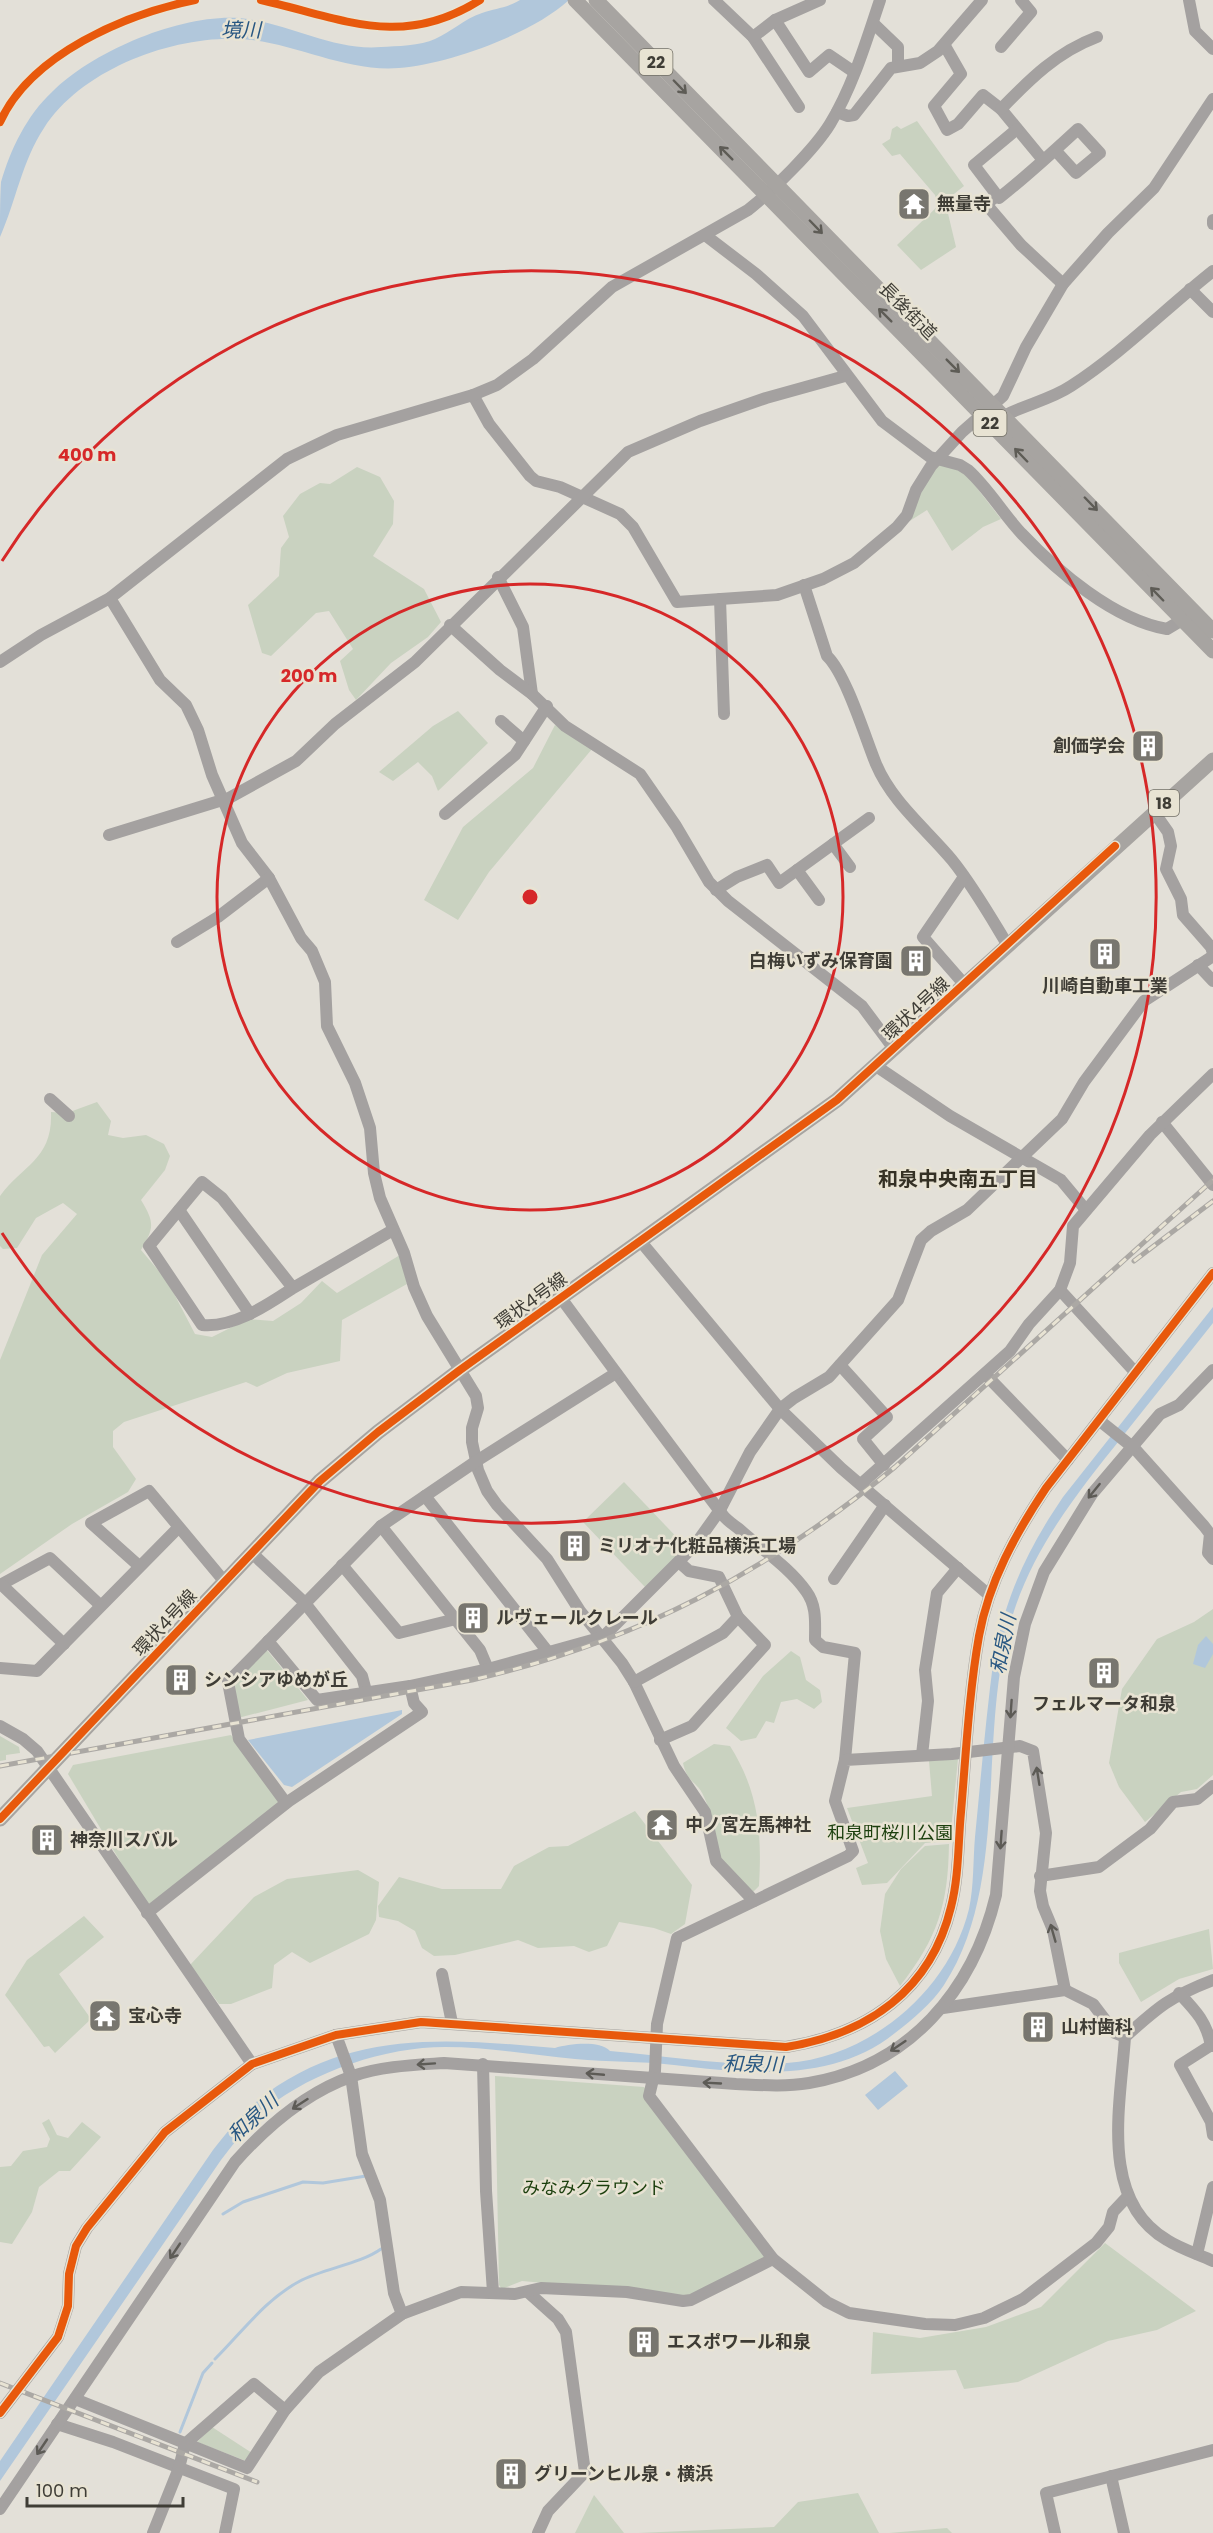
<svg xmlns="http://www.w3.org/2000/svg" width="1213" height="2533" font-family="Poppins,'Noto Sans JP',sans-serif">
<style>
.green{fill:#c9d2c0}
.water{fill:#b1c7db}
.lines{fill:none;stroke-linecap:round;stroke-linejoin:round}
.stream{stroke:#b1c7db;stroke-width:3}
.minor{stroke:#a4a1a0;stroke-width:12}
.major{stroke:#a7a4a1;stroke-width:15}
.rail-casing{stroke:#aba8a4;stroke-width:5}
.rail{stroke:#e8e3d3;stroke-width:3;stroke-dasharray:9;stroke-linecap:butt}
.cycleway-casing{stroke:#e8e3d3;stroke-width:11}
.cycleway{stroke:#e8590c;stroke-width:8}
.oneway{stroke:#5e5c56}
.oneway2{stroke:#5d5b56}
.ring{fill:none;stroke:#d62828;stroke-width:3}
.labels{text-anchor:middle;stroke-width:5;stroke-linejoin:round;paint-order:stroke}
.shield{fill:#e8e3d3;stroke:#726f65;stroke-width:1.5}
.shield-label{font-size:16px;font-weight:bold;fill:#3f3d36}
.poi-label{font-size:18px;font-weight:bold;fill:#3f3d36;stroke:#e8e3d3;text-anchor:start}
.street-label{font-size:18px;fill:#3f3d36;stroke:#e8e3d3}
.park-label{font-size:18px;fill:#1b3f0d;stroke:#e8e3d3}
.water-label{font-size:20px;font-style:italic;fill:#285782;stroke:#e8e3d3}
.neighbourhood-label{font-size:20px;font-weight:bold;fill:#353124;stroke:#e8e3d3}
.centre{fill:#d62828;stroke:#e8e3d3;stroke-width:3}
.ring-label{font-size:18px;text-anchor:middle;font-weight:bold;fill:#d62828;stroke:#e8e3d3;stroke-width:5;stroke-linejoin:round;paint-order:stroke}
</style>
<rect width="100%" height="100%" fill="#e3e0d8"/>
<!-- green -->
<g class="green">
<polygon points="917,121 964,186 945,201 956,247 921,270 897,245 938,206 935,195 900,154 892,156 882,144 890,139 892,129 897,126 901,129"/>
<polygon points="936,462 960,470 970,479 1001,519 983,527 952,551 927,510 905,524"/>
<polygon points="357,467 380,477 394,501 393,524 373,556 424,589 441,622 428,637 391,663 356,700 349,690 340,661 353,649 329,611 316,613 271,656 262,653 248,605 279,576 281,548 289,537 283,516 300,494 320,483 330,484"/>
<polygon points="458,711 488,743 438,791 432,776 418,762 393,781 379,772 433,726"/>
<polygon points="555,725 592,749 489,872 458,920 424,900 463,827 533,768"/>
<path d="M 97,1102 L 111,1121 L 108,1135 L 123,1138 L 146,1135 L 164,1144 L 170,1156 L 165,1170 L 141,1200 C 155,1223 154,1228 141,1250 L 168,1282 L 195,1334 L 212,1337 L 248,1319 L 273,1321 L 301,1303 L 322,1281 L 337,1293 L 400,1255 L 407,1284 L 342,1320 L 340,1361 L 287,1373 L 257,1387 L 246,1382 L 124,1422 L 113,1431 L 113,1447 L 136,1479 L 128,1492 L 72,1524 L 0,1574 L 0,1360 L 42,1255 L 77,1214 L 63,1203 L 36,1218 L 17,1248 L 3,1249 L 0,1246 L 0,1196 C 23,1165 53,1159 51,1112 L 67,1113 Z"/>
<polygon points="624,1482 686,1547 645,1587 583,1522"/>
<polygon points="1213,1609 1213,1775 1197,1789 1181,1792 1145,1822 1119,1787 1109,1763 1122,1689 1157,1639 1194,1622"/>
<polygon points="266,1649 308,1700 238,1718 234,1684"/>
<polygon points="791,1651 800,1657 806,1680 820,1690 822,1702 814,1709 797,1699 781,1702 774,1723 766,1721 756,1738 741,1741 726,1728 763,1676"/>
<polygon points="231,1735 280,1802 148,1908 68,1774 73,1765"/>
<polygon points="0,1736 19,1747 20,1753 6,1755 6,1760 0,1761"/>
<path d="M 714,1744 L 730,1746 C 759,1792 762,1833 759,1886 L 752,1893 C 738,1880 718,1866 714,1847 C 711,1829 712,1813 704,1797 C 698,1781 688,1785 683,1763 Z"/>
<polygon points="958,1759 950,1841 925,1843 887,1883 862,1885 856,1868 868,1863 847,1808 932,1796 929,1761"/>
<polygon points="635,1811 692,1885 685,1924 671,1934 654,1928 619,1922 607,1946 589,1952 574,1946 538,1948 518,1940 455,1955 434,1956 422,1948 415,1931 398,1921 379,1917 378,1906 399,1877 442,1889 501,1889 514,1866 549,1847 568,1846"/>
<path d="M 949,1844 C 948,1905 938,1937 900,1986 L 886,1959 L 880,1931 L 885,1894 L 901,1869 L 925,1846 Z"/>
<polygon points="358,1870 379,1882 376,1920 369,1934 310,1963 292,1952 274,1965 272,1988 231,2004 219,2004 190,1965 254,1897 287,1879"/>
<polygon points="84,1916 104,1937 59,1974 91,2019 55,2053 49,2046 44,2047 5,1995 27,1960"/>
<polygon points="1209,1929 1213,1969 1179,1979 1141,2002 1119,1963 1119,1953"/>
<polygon points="495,2076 644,2087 767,2258 687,2296 522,2281 502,2289 499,2285"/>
<polygon points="49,2119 57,2135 68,2138 82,2122 101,2137 70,2171 59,2171 39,2187 32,2212 12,2244 0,2242 0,2167 11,2166 23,2151 47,2147 50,2139 42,2123"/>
<polygon points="1105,2243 1196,2311 1157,2330 1108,2341 1018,2382 964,2389 956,2370 871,2374 873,2332 920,2338 986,2327 1041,2307"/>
<polygon points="212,2427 252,2453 246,2461 197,2442"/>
<polygon points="858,2493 879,2533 638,2533 774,2527 798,2502"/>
<polygon points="594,2495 624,2533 575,2533"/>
<polygon points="947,2528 952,2533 889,2533"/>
</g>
<!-- water -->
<g class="water">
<path d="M 520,0 L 569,0 C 532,34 449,64 399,68 C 348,72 301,46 252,40 C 182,32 84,66 44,128 C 22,161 16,201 0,237 C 0,220 0,198 1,182 C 10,150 27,115 52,92 C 93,51 180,14 239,18 C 287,22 331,51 381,47 C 396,46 421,46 435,39 C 451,32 464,19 482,13 C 496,8 507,8 520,0 Z"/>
<path d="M 1213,1307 L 1213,1323 C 1183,1361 1152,1399 1122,1437 C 1079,1491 1036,1544 1014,1611 C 975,1727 1012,1881 944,1985 C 932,2003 913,2019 895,2033 C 833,2083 748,2074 674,2065 C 641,2061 608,2062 575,2059 C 532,2055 489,2047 445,2047 C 386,2047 314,2071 267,2108 C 249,2123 235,2142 221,2160 L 0,2481 L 0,2461 L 213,2150 C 229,2130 246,2109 267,2093 C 355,2029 452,2039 555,2048 C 569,2044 599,2040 610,2051 C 667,2056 730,2067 787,2063 C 870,2057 949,1991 969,1909 C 974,1886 973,1860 975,1837 C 981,1776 986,1716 994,1656 C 1007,1594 1027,1550 1063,1497 Z"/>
<polygon points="1206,1636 1213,1644 1213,1654 1205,1668 1193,1664 1198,1645"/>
<polygon points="402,1710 402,1714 292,1787 284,1785 248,1740"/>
<polygon points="895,2071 908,2086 878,2110 865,2095"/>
</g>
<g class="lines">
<!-- stream -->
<g class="stream">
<polyline points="223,2214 243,2202 303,2182 323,2183 366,2176"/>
<path d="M 215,2359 C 242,2332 266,2299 300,2281 C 325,2268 360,2264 381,2249"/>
<polyline points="180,2432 203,2373 212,2363"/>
</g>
<!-- minor -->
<g class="minor">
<polyline points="714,0 753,37 799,107"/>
<polyline points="1189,0 1195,31 1213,49"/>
<polyline points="775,20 809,72 829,55 854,72"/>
<polyline points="873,23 898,47 898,66"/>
<polyline points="753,37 775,20 820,0"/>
<polyline points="945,46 961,74 934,106 947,130 958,124 983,95 1001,109 1043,160"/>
<polyline points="1001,47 1031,12 1021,0"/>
<path d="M 1001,109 C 1030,79 1057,52 1097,37"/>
<polyline points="837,112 848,116 854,115 891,68 920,63 938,51 982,0"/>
<path d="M 1017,129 L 974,165 L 999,198 C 1027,176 1052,153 1078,129 L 1100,153 L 1076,173 L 1055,150"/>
<polyline points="997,196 986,204 1021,245 1063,284"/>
<polyline points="1213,220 1213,224"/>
<path d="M 705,235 L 756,274 L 803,316 L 882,421 L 930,457 L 960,465 L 968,470 C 989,489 1003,514 1022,534 C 1057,571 1114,620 1167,629 L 1182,620"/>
<polyline points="1190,289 1213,312"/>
<polyline points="473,395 489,424 530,476 536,481 560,487 620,514 633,527 677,602 777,595 823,579 854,563 897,527 907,515 916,490 931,466 962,432 1003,396 1026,347 1063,284 1108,233 1154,188 1213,99"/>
<path d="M 1004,416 C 1026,404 1050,400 1071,386 C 1122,353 1165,309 1213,271"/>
<polyline points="498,577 523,627 532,694"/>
<path d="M 804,585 L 827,656 C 846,674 865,737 876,764 C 892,802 926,829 952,860 C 973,886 990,916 1007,944"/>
<polyline points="110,598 160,680 186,705 198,730 212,775 242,843 269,878 301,938 312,951 325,982 327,1026 355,1083 370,1128 374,1173 380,1198 404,1253 414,1287 427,1316 476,1396 478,1408 472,1428 472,1442 478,1470 487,1491 497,1505 547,1559 580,1611 622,1663 634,1682 674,1766 705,1812 716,1861 754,1901"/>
<polyline points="720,599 724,714"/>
<polyline points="450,625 500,670 532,694 565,726 640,774 676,826 709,882 728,901 862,1006 894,1049"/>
<path d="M 0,662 L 41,635 L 110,598 L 287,459 L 337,435 L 473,395 L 497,385 L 533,359 L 612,287 L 748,210 C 772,191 814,150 830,124 C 853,86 866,42 880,0"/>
<polyline points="501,721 524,741"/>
<polyline points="1154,812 1168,832 1171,846 1166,869 1181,899 1183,915 1211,947 1213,953"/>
<polyline points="445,814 515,755 547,706"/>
<polyline points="109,835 229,798 296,761 335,724 415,662 628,452 700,421 766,398 845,376"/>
<polyline points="833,844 850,867"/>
<polyline points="797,870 819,900"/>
<polyline points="716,890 737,877 767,865 779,883 869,818"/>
<polyline points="177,942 218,917 269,878"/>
<polyline points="1198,965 1213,981"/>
<polyline points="964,984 923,937 964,877"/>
<polyline points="876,1066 950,1116 1061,1180 1086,1210"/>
<polyline points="50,1099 69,1116"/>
<polyline points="1162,1122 1213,1185"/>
<polyline points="179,1210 250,1314"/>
<polyline points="642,1243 780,1409 841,1468 989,1595"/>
<path d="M 293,1288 C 267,1305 234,1328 202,1325 L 149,1246 L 202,1182 L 222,1198 L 293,1288 L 393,1230"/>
<polyline points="1060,1290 1135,1372"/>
<path d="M 561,1298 C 614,1370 668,1443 722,1514 C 726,1520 734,1525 739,1529 C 761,1549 789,1567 806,1591 C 817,1606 815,1622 815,1640 L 823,1647 L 855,1653 L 845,1760"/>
<polyline points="840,1365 887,1417 863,1439 884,1465"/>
<polyline points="986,1375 1068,1460"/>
<polyline points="1100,1421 1135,1449 1204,1526 1210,1534 1208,1553 1213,1559"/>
<polyline points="861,1484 1010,1351 1029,1324 1060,1290 1070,1263 1073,1226 1150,1135 1213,1074"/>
<polyline points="425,1496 548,1652"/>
<polyline points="381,1526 480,1650 488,1669"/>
<polyline points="252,1553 304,1602 362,1676 366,1691"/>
<polyline points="679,1562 689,1571 719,1577 738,1617"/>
<polyline points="138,1565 91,1523 149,1491 224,1581"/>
<polyline points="342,1565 399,1633 456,1619"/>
<polyline points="834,1579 885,1505"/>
<polyline points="0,1585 50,1558 100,1605"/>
<polyline points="2,1585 64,1644"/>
<polyline points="268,1641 317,1700 410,1686 488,1669 603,1637 695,1545 720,1510 750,1452 780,1409 794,1398 829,1377 898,1300 921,1240 931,1231 967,1210 1062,1119 1084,1082 1144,1001 1213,956"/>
<polyline points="0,1668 37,1671 178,1528"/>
<polyline points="634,1682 723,1633 738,1617 765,1645 692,1726 660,1740"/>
<polyline points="0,1726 23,1739 37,1751 252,2064"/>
<polyline points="922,1755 928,1701 925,1670 937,1593 958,1568"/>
<polyline points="286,1803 239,1739 228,1682 381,1526 475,1462 616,1373"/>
<polyline points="1040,1876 1099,1867 1150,1829 1173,1802 1197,1799 1213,1786"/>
<polyline points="147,1913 289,1801 422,1712 414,1703 410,1686"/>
<polyline points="442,1974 452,2023"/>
<path d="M 1213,1980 C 1171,1996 1158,2007 1125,2037 C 1121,2102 1098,2200 1167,2240 C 1181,2249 1198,2254 1213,2261"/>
<polyline points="1065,1990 1053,1930 1043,1906 1040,1891 1046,1833 1033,1751 1020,1746 952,1754 845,1760 835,1801 853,1851 848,1856 677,1938 657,2024 655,2071 649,2096 773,2259 827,2302 849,2313 925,2324 955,2325 984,2318 1023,2299 1096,2243 1109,2227 1113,2212 1128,2196"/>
<path d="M 1179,1993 C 1195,2010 1207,2022 1211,2046"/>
<polyline points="943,2008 1065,1990 1093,2004 1115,2033 1125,2037"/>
<polyline points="336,2035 351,2076 362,2154 380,2200 394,2293 402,2314"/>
<polyline points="1213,2044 1180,2065 1211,2122 1213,2135"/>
<polyline points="483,2064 486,2191 493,2292"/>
<polyline points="1197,2254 1213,2187"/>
<polyline points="529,2293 558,2319 566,2332 585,2472 548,2511 538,2533"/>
<polyline points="75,2399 247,2468 285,2410 319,2372 402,2314 461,2292 515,2294 541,2288 627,2292 683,2301 691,2300 773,2259"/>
<path d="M 0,2413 L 58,2337 L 68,2306 L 69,2274 L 76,2246 L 87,2228 L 165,2132 L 252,2064 L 336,2035 L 421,2022 L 786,2047 C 868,2034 931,1990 951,1907 C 959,1876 958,1843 961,1812 C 966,1753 969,1693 979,1636 C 989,1581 1016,1533 1046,1488 L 1213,1273"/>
<polyline points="57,2424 113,2442 234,2489 225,2533"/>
<polyline points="1111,2476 1124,2533"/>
<path d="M 0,2509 L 235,2162 C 267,2126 307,2092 353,2076 C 382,2066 414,2065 444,2063 L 736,2084 C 760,2085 784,2087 809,2083 C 909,2066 973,1991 996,1895 L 1014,1677 L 1025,1624 L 1044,1572 L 1092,1494 L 1160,1414 L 1179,1405 L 1213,1370"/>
<polyline points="153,2533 179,2468 185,2444 254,2384 285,2410"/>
<polyline points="1055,2533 1046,2493 1213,2450"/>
</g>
<!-- major -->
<g class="major">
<polyline points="575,0 1213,651"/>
<polyline points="596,0 1213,631"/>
<polyline points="0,1819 320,1481 378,1432 460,1370 837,1100 1213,760"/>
</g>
<!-- rail casing -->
<g class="rail-casing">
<g id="rail">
<polyline points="1134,1261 1213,1201"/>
<path d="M 0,1766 L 472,1680 C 636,1642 766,1573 895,1467 L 1213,1180"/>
<polyline points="0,2383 257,2482"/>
</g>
</g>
<!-- rail -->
<use href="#rail" class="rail"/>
<!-- cycleway casing -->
<g class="cycleway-casing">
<g id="cycleway">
<path d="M 261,0 C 341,18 401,50 480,0"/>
<path d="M 0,122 C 31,54 126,14 195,0"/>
<polyline points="0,1819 320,1481 378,1432 460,1370 837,1100 1115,846"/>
<path d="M 0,2413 L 58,2337 L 68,2306 L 69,2274 L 76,2246 L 87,2228 L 165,2132 L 252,2064 L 336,2035 L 421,2022 L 786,2047 C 868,2034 931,1990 951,1907 C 959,1876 958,1843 961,1812 C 966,1753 969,1693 979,1636 C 989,1581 1016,1533 1046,1488 L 1213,1273"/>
</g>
</g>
<!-- cycleway -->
<use href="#cycleway" class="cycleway"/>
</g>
<!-- one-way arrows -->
<defs><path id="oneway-shaft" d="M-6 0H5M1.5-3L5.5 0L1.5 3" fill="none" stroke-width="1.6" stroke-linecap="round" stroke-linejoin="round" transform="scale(1.5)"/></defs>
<g class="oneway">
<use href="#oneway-shaft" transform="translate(680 87) rotate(46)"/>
<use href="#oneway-shaft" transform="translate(726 153) rotate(-135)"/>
<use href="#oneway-shaft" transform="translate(816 227) rotate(46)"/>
<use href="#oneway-shaft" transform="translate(885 315) rotate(-135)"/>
<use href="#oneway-shaft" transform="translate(953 366) rotate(45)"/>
<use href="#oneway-shaft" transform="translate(1021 455) rotate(-134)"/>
<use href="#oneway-shaft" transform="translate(1091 504) rotate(46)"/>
<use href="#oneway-shaft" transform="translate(1157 594) rotate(-134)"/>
</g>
<g class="oneway2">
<use href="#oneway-shaft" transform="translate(1094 1491) rotate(129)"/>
<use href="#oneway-shaft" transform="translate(1011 1709) rotate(94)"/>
<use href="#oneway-shaft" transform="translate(1038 1776) rotate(-99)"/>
<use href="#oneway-shaft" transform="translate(1001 1840) rotate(94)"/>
<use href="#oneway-shaft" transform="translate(1053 1933) rotate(-106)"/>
<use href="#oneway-shaft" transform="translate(898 2046) rotate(146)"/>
<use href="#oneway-shaft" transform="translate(426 2064) rotate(176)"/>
<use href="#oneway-shaft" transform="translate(595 2074) rotate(-175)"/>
<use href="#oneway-shaft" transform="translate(712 2083) rotate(-177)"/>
<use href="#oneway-shaft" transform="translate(300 2104) rotate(147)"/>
<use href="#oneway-shaft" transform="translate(175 2251) rotate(124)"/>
<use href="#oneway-shaft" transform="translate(42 2447) rotate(124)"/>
</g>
<!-- distance rings -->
<g class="ring">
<circle cx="530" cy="897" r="313"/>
<path d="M2 561A626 626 0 1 1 2 1233"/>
</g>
<!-- icons -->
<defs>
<g id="temple-square" transform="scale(1.725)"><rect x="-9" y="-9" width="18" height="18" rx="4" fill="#78766f" stroke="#e8e3d3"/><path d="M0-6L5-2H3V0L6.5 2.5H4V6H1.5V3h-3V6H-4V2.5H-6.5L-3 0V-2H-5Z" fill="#fff"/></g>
<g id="building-square" transform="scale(1.725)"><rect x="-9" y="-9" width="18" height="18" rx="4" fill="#78766f" stroke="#e8e3d3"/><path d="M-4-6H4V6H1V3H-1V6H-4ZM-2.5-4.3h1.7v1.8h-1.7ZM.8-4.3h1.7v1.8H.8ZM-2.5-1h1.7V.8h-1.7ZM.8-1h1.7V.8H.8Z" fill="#fff"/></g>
</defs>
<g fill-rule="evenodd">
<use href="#temple-square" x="914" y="204"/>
<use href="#building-square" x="1148" y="746"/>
<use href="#building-square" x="1105" y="954"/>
<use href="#building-square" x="916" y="961"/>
<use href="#building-square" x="575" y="1546"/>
<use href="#building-square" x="473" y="1618"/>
<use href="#building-square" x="1104" y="1673"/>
<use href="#building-square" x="181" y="1680"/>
<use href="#temple-square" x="662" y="1825"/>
<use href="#building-square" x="47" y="1840"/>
<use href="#temple-square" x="105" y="2016"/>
<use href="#building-square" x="1038" y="2027"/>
<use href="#building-square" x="644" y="2342"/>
<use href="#building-square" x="511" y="2474"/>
</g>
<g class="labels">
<!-- shield labels -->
<g class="shield">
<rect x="639.5" y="49" width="33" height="26" rx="4.5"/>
<rect x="973.5" y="410" width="33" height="26" rx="4.5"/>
<rect x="1149" y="790" width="30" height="26" rx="4.5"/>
</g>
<g class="shield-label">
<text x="656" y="68">22</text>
<text x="990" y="429">22</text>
<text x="1164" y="809">18</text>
</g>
<!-- poi labels -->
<g class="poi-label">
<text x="937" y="210">無量寺</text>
<text x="1125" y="752" text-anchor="end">創価学会</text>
<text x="893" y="967" text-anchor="end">白梅いずみ保育園</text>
<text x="1105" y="992" text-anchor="middle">川崎自動車工業</text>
<text x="598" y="1552">ミリオナ化粧品横浜工場</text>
<text x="496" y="1624">ルヴェールクレール</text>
<text x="204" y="1686">シンシアゆめが丘</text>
<text x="1104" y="1710" text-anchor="middle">フェルマータ和泉</text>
<text x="685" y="1831">中ノ宮左馬神社</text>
<text x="70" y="1846">神奈川スバル</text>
<text x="128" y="2022">宝心寺</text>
<text x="1061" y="2033">山村歯科</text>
<text x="667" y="2348">エスポワール和泉</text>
<text x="534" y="2480">グリーンヒル泉・横浜</text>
</g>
<!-- street labels -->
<g class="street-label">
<text transform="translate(908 311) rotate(45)" y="6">長後街道</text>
<text transform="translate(916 1009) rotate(-43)" y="6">環状4号線</text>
<text transform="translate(531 1301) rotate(-36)" y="6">環状4号線</text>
<text transform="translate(165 1623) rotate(-47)" y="6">環状4号線</text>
</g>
<!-- park labels -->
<g class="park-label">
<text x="890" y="1839">和泉町桜川公園</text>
<text x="594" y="2194">みなみグラウンド</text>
</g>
<!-- water labels -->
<g class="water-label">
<text x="241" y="37">境川</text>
<text transform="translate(1003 1644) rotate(-79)" y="7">和泉川</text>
<text transform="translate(753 2064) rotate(1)" y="7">和泉川</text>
<text transform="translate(253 2118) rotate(-43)" y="7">和泉川</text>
</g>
<!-- neighbourhood labels -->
<g class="neighbourhood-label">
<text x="958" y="1186">和泉中央南五丁目</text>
</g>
</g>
<circle cx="530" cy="897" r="9" class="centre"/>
<g class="ring-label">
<text x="87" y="461">400 m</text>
<text x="309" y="682">200 m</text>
</g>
<!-- scale -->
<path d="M27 2497v9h156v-9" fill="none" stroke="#3f3d36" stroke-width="3"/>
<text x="36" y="2497" font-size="18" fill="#3f3d36" stroke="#e8e3d3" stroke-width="4.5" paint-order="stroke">100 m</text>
</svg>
